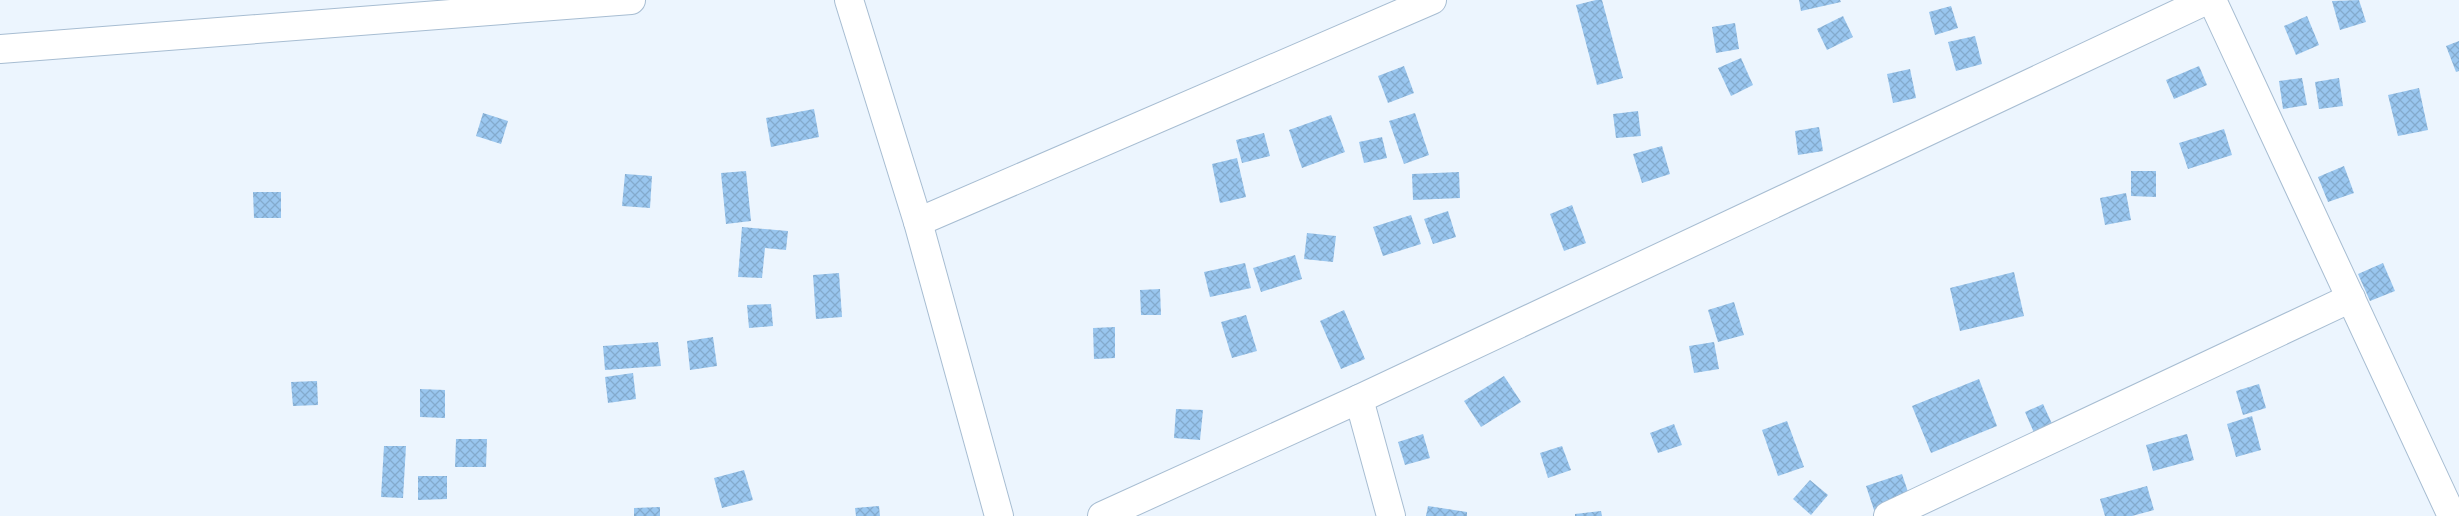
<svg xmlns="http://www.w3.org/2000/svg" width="2459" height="516" font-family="'DM Sans',sans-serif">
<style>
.building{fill:url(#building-cross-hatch)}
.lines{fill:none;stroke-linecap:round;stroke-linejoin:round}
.minor-casing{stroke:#a7bdd2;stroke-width:30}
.secondary-casing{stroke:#a7bdd2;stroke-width:30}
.minor{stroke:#fff;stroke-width:28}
.secondary{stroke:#fff;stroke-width:28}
</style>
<defs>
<pattern id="building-cross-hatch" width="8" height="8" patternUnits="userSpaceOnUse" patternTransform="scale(1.25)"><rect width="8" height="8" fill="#99c6ef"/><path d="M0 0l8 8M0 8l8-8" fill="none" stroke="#83aacd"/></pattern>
</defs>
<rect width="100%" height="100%" fill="#ecf5fe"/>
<!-- building -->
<g class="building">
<polygon points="1596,0 1602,0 1623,78 1597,85 1576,5"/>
<polygon points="1799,0 1840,0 1841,2 1801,11"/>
<polygon points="2359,0 2366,22 2340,30 2332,1"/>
<polygon points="1951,6 1958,28 1935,35 1929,12"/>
<polygon points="1843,16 1853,37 1827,50 1817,29"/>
<polygon points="2307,16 2319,45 2296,55 2284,26"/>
<polygon points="1735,23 1739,49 1716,53 1712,27"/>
<polygon points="1975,36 1982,64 1956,71 1948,42"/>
<polygon points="2459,41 2459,71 2456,72 2446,46"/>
<polygon points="1741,58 1753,85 1731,96 1718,68"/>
<polygon points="1404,66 1414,93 1388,103 1378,76"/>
<polygon points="2199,66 2207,85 2174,99 2166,80"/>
<polygon points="1910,69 1916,98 1893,103 1887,74"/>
<polygon points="2302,78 2307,105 2283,109 2279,81"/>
<polygon points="2339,78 2343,106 2319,109 2315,82"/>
<polygon points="2419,88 2428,130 2398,136 2388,95"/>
<polygon points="814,109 819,137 771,147 766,118"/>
<polygon points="1638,111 1641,136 1616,138 1613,114"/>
<polygon points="483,113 508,121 501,144 476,136"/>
<polygon points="1415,113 1429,155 1404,164 1389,121"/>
<polygon points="1331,115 1345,152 1302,168 1289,130"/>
<polygon points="1819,127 1823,151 1798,155 1795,131"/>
<polygon points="2224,129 2232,155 2188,169 2179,143"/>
<polygon points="1264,133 1270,156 1242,163 1236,140"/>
<polygon points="1382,137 1387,158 1364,163 1359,142"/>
<polygon points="1662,146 1670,174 1642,183 1633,154"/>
<polygon points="1237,158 1246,197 1220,203 1212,164"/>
<polygon points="2344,166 2354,193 2328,202 2318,177"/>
<polygon points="746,171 751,221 726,224 721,173"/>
<polygon points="2131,171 2156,171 2156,197 2131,196"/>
<polygon points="1459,172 1460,198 1413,200 1412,174"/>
<polygon points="625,174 652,176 650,208 622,206"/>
<polygon points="253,192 281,192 281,218 254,218"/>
<polygon points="2126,193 2131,220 2105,225 2100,198"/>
<polygon points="1572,205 1586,243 1564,251 1550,214"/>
<polygon points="1448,211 1456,237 1433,244 1424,219"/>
<polygon points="1411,215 1421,244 1383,256 1373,227"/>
<polygon points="742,227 788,231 786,250 765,248 762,278 738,277"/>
<polygon points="1307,233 1336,236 1333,262 1304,259"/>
<polygon points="1295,255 1302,279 1261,292 1253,268"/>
<polygon points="1245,263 1251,288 1210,297 1204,272"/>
<polygon points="2383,263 2395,291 2370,301 2358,274"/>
<polygon points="2014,272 2024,316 1960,331 1950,288"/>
<polygon points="839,273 842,317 816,319 813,275"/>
<polygon points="1160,289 1161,315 1141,315 1140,290"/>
<polygon points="1734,302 1744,335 1718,342 1708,310"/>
<polygon points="771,304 773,326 749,328 747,305"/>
<polygon points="1344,310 1365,359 1341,369 1320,321"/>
<polygon points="1246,315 1257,351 1232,358 1221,322"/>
<polygon points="1115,327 1115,358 1094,359 1093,328"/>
<polygon points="713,337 717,366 690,370 687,341"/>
<polygon points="658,342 661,366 605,370 603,346"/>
<polygon points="1714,342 1719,369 1694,373 1689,346"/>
<polygon points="633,373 636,399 608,403 605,377"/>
<polygon points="1504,376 1521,402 1481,427 1464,401"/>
<polygon points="1979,379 1997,426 1931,453 1912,406"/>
<polygon points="317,381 318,405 293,406 291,382"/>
<polygon points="2259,384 2266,408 2243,415 2236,391"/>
<polygon points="420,389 445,390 445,418 420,417"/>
<polygon points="2043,404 2053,426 2035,435 2025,412"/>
<polygon points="1176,409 1203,410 1200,440 1174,438"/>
<polygon points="2252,416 2261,450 2236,457 2227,424"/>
<polygon points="1787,421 1804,467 1778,476 1762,430"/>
<polygon points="1674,424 1682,445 1658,453 1650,433"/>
<polygon points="1423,434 1430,458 1405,465 1398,442"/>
<polygon points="2187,434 2194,460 2153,471 2146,445"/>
<polygon points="456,439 487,439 486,467 455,467"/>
<polygon points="384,446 406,446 403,498 381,497"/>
<polygon points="1562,446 1571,470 1548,478 1540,453"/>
<polygon points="744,470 753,500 722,508 714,478"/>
<polygon points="1902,474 1911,501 1875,513 1866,486"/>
<polygon points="418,476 447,476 447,499 418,500"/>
<polygon points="1810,480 1828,495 1811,515 1793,499"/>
<polygon points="2147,486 2154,510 2132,516 2105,516 2100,499"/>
<polygon points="879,506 880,516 856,516 855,508"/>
<polygon points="1428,506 1467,512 1467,516 1426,516"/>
<polygon points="660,507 660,516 634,516 634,508"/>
<polygon points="1601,511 1602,516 1575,516 1575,514"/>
</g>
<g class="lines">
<!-- minor casing -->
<g class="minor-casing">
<g id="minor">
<polyline points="2212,0 2452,516"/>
<polyline points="0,49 631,0"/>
<polyline points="918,222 1432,0"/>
<polyline points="1359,399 1391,516"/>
<polyline points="1102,516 1359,399 2207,0"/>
<polyline points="1888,516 2351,298"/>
</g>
</g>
<!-- secondary casing -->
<g class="secondary-casing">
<polyline id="secondary" points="849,0 918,222 999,516"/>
</g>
<!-- minor -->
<use href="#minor" class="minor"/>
<!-- secondary -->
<use href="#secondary" class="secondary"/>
</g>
</svg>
